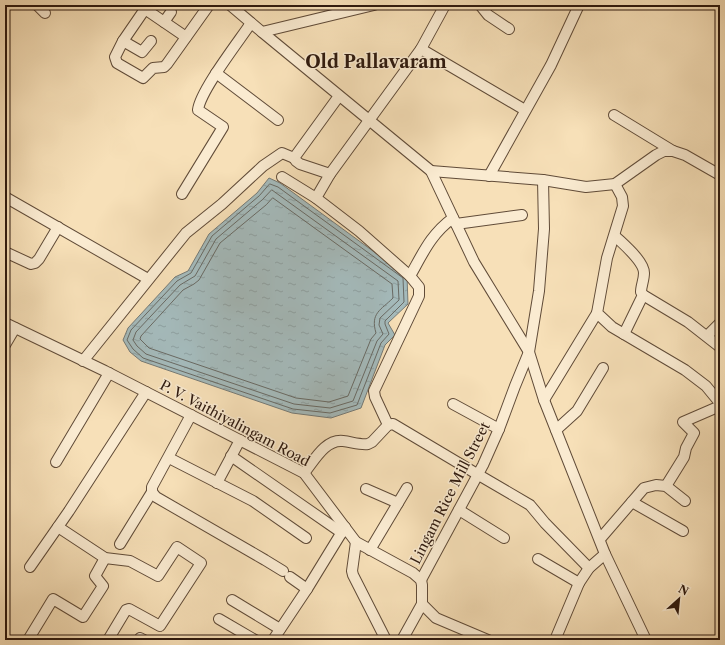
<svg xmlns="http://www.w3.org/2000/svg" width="725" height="645" font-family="'Libre Caslon Text',serif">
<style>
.water{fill:url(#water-ripples);stroke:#757a76}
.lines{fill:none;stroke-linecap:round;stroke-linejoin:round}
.shore{stroke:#696a64;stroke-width:1}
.minor-casing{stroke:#604b38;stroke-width:12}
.minor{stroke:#faebd1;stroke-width:10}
.labels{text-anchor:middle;stroke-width:3;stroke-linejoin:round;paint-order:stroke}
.street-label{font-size:14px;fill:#2e190e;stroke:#faebd1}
.district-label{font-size:18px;font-weight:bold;fill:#2e190e;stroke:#faebd1}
</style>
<defs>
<pattern id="water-ripples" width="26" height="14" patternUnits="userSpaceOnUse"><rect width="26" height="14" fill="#a4babb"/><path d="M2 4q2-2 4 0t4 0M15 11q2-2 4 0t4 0" fill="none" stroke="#8e9fa0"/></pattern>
</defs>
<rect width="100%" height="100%" fill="#f7e0b8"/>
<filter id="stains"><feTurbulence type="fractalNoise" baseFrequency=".005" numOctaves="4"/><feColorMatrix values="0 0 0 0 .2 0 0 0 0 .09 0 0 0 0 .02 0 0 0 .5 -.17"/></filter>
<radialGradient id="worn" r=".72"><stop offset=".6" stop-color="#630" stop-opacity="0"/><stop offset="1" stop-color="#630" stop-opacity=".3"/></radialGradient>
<!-- water -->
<polygon class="water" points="269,178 280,183 407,276 408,304 388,323 395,335 385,345 361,408 331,418 292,413 141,361 130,352 123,340 128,328 175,277 188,271 209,234 257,193"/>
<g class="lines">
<!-- shore -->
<g class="shore">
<polygon points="270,184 278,187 403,278 404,302 385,321 385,324 389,334 381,343 357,405 330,413 293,409 143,358 133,349 127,340 131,330 177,281 191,273 212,236 259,196"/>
<polygon points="272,190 398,281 399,300 380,318 379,325 383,334 377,341 353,401 330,408 294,404 146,354 137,346 133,340 136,332 180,285 195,276 216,239 262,200"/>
<path d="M 273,198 L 392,284 L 393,298 C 381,310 370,313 376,333 L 371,339 L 348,396 L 329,402 L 296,398 L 149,348 L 140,339 L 141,336 L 183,290 L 194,284 L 199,280 L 220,243 L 266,205 Z"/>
</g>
<!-- minor casing -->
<g class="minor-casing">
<g id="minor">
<polyline points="37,5 45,13"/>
<polyline points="147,5 145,9 186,37"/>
<polyline points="230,5 262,32 374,5"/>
<polyline points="480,5 488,15 509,29"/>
<polyline points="145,9 123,41 142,52 151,41"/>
<polyline points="164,22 171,12"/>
<polyline points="262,32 431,171 474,262 529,352 544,400 605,554 646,640"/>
<polyline points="123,41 115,57 117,63 143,78 153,68 164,67 167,64 209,5"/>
<polyline points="421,49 525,110"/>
<polyline points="216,73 278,120"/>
<polyline points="614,115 673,151"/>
<polyline points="431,171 543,180 586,187 615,184 656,155 664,151 673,151 685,155 720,175"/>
<polyline points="330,174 300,164 296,161 294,158 339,96"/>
<polyline points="489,176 551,65 579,5"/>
<polyline points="282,177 316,198"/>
<polyline points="615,184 622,197 623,206 607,258 597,313 612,327 685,370 706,386 720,403"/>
<path d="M 182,194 L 223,127 L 198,110 C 200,91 239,41 251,23"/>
<polyline points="5,197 148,279"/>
<polyline points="456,224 522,215"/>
<path d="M 615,236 C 623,244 644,261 644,273 C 644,280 641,286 641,292 L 643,295 L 688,322 L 720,347"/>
<polyline points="5,252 31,264 35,263 39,259 58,227"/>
<path d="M 410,276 C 423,253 431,234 453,218"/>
<polyline points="5,323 105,371 304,473 356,542 413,573 421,580 422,585 422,604 436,618 488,640"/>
<polyline points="624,334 643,295"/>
<polyline points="707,336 720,323"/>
<polyline points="5,345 15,328"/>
<polyline points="83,361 186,233 222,204 263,166 282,153 294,158"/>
<polyline points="544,400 597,313"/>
<polyline points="453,404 499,429"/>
<polyline points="388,425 375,397 374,391 419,296 419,287 410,276 359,231 316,198 330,174 421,49 445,5"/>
<polyline points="556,430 577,411 603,368"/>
<polyline points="231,456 342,533"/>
<polyline points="169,458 253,501 306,538"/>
<polyline points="56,462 109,373"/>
<path d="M 304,473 C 314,461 325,439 343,441 C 352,442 360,445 368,444 L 372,442 L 388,425 L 393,424 L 477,474 L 530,505 L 545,523 L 589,568"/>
<polyline points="217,483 240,440"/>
<polyline points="666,486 684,457 686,448 694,433 683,422 720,406"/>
<polyline points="366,489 398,503"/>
<polyline points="152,492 156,497 265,560 283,571"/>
<polyline points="632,502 683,531"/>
<polyline points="459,510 504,538"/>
<polyline points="58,527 105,558 130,561 158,576 177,547 201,563 160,626 129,609 126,610 108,640"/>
<polyline points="600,539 644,488 656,485 666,486 685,501"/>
<polyline points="356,542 352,571 353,575 386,640"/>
<polyline points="120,544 152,492 152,487 191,415"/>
<polyline points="370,550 407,488"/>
<polyline points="538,559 579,583"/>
<polyline points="30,567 69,511 146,392"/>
<polyline points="290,577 307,589"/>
<polyline points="421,580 483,465 499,429 515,386 529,352 539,291 544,229 543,180"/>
<polyline points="232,600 280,629"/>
<polyline points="219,619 255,640"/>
<polyline points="140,638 144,640"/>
<polyline points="28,640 53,599 83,617 103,586 95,576 105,558"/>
<polyline points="273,640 307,589 345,527"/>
<polyline points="402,640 422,604"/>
<polyline points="555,640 579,583 589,568 605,554"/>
</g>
</g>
<!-- minor -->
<use href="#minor" class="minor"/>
</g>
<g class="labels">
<!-- street labels -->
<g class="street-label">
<text transform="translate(235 423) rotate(28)" y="5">P. V. Vaithiyalingam Road</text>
<text transform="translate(450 493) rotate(-63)" y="5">Lingam Rice Mill Street</text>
</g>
<!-- district labels -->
<g class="district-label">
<text x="376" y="68">Old Pallavaram</text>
</g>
</g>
<!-- margin -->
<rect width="725" height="645" fill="none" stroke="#f7e0b8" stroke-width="20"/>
<rect x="6" y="6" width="713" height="633" fill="none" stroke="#2e190e" stroke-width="2"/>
<rect x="10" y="10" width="705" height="625" fill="none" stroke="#2e190e"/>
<!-- north arrow -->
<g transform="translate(679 599) rotate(27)" stroke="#faebd1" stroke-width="3" paint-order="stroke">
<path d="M0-3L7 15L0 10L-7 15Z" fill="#2e190e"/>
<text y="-6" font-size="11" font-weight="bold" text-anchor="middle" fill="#2e190e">N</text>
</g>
<rect width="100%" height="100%" filter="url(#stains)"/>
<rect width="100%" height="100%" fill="url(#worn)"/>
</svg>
